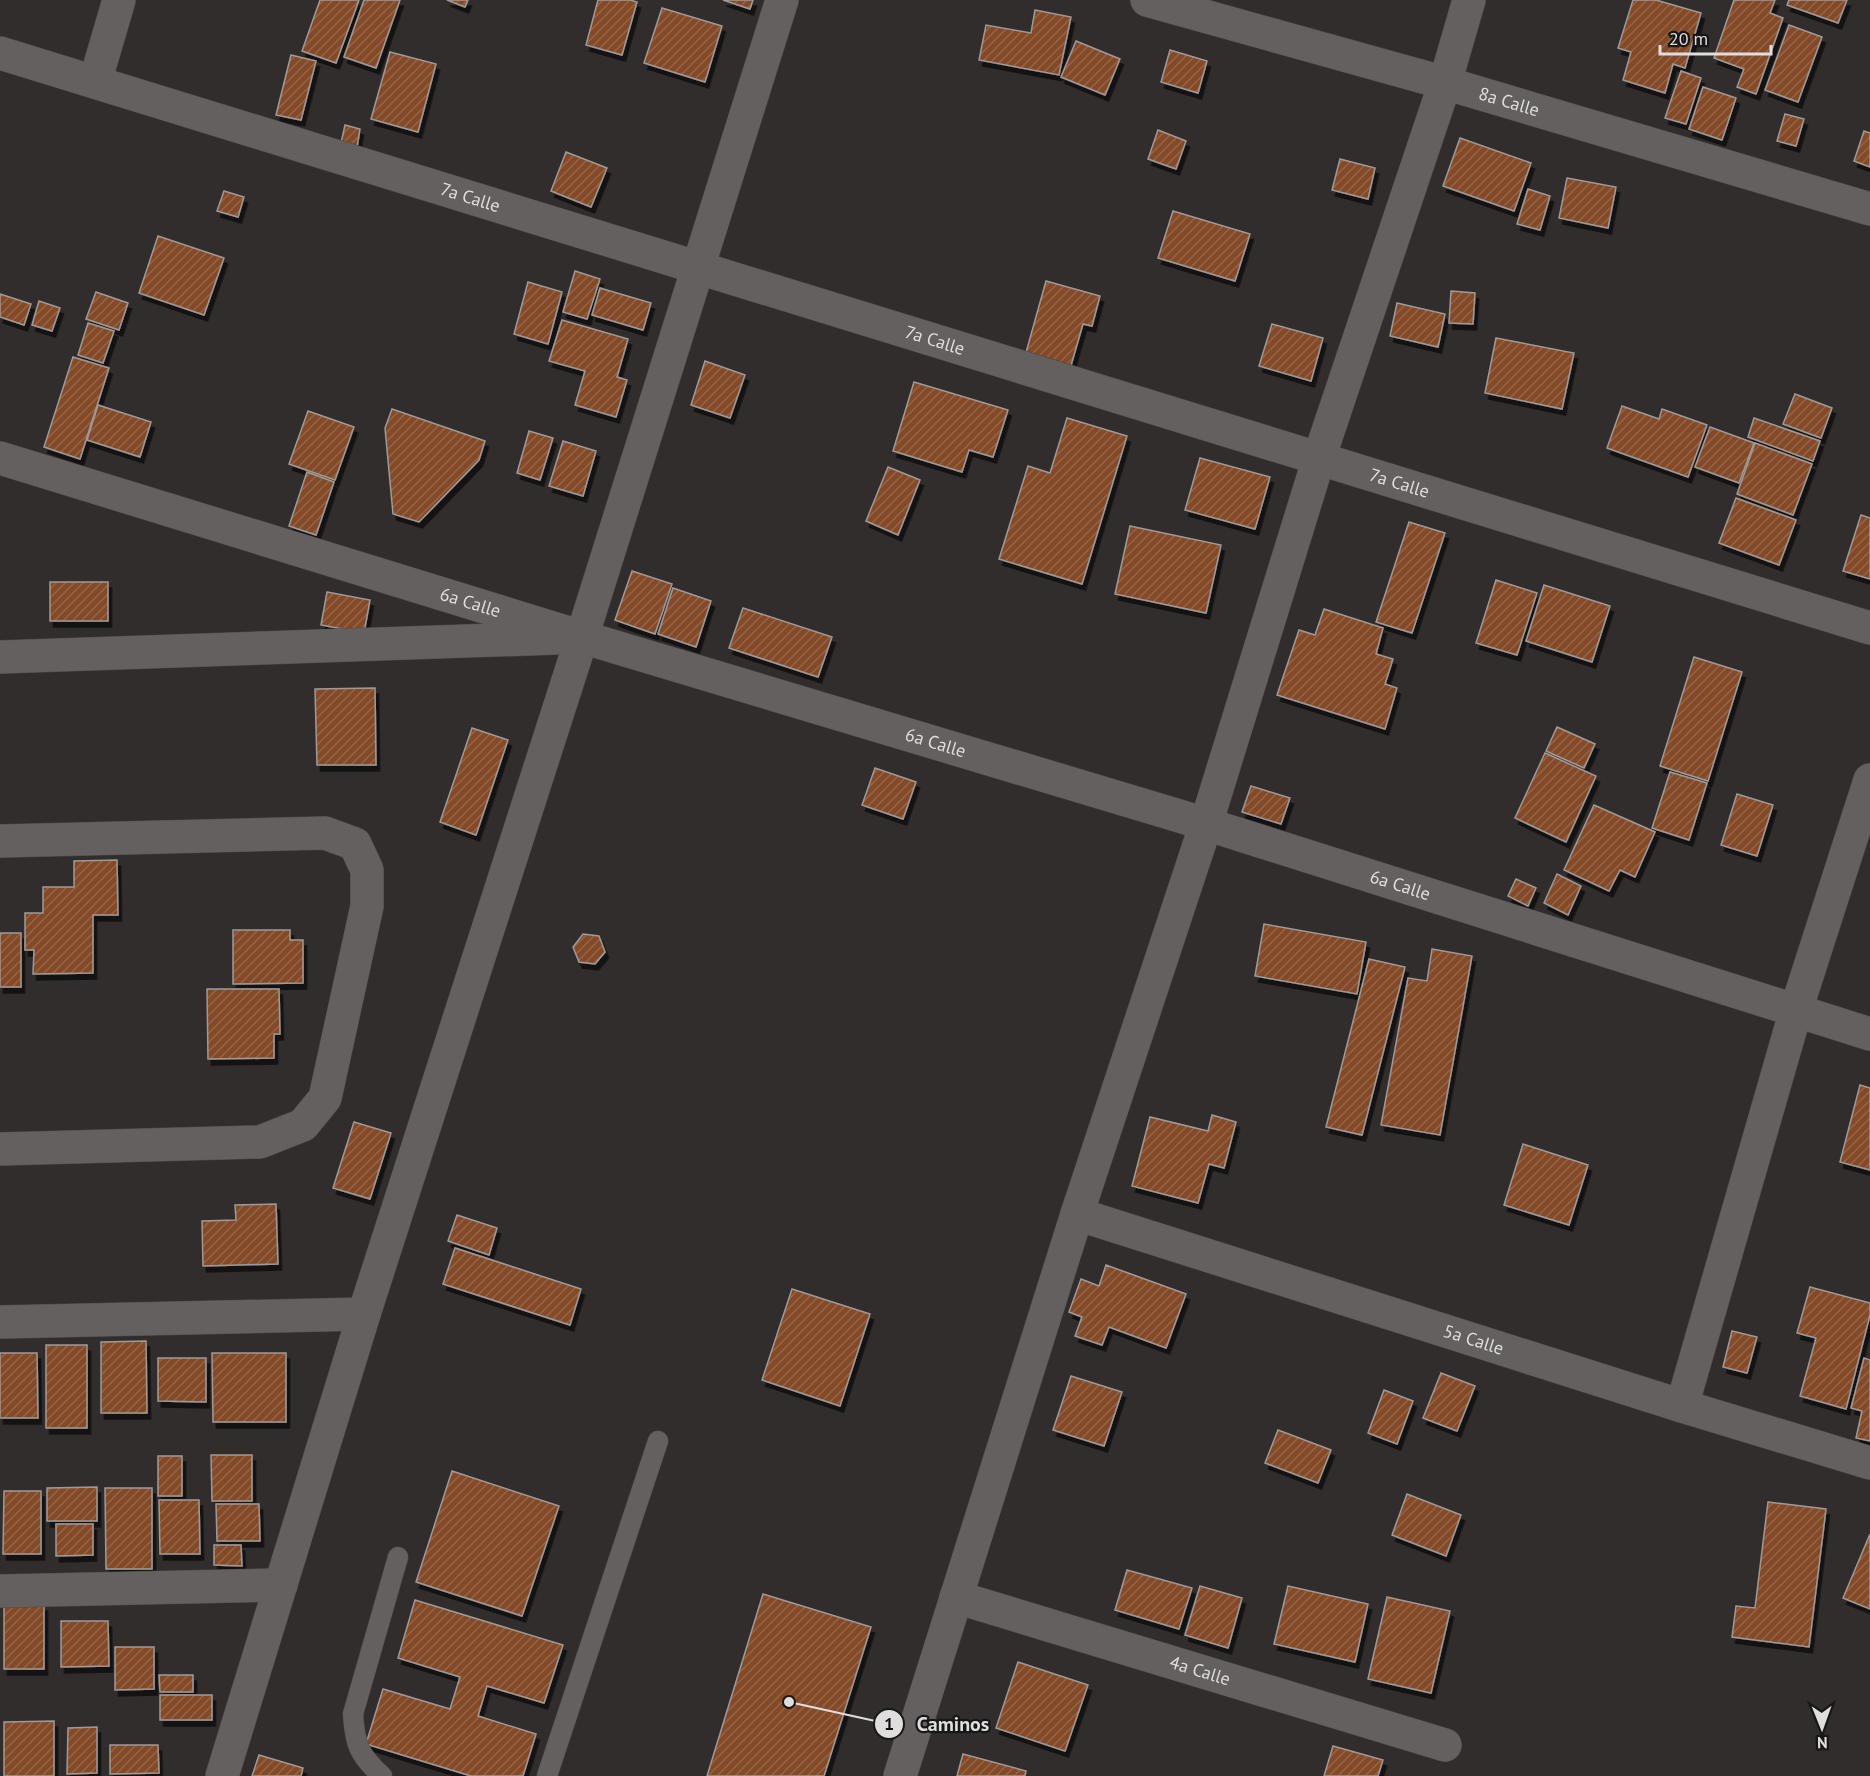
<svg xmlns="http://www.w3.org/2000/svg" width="1870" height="1776" font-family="'PT Sans',sans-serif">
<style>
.building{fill:url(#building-hatch);stroke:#9f9a98;stroke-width:1.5;filter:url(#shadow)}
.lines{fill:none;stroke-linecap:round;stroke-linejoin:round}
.lane-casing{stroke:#4c4949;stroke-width:21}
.street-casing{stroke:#4c4949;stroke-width:34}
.lane{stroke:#656060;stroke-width:20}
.street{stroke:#656060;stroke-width:33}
.labels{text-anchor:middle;stroke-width:4.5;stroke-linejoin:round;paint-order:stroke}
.street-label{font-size:18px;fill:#dfdddd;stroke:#181616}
.leader{fill:none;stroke:#dfdddd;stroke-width:2}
.callout-dot{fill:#dfdddd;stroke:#181616;stroke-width:2}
.mark-label{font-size:18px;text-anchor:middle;font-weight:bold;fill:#111}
.callout-label{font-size:20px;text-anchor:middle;font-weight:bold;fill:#dfdddd;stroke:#181616;stroke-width:4.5;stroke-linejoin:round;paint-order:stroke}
</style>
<defs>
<pattern id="building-hatch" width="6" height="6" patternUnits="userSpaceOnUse" patternTransform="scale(1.5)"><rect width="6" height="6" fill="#844a28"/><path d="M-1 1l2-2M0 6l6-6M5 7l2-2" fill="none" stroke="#956447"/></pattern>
<filter id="shadow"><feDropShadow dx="3.5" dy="6" stdDeviation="0" flood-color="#0009"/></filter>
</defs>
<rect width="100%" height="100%" fill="#312d2d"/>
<!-- building -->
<g class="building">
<polygon points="320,0 359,0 336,63 302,51"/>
<polygon points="364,0 400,0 376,68 344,57"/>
<polygon points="447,0 468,0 465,7"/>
<polygon points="598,0 630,0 637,2 622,55 586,45"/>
<polygon points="723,0 753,0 750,9"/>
<polygon points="1633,0 1656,0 1701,13 1685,68 1673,64 1665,93 1623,80 1631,52 1618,48"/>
<polygon points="1734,0 1775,0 1770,13 1783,18 1756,94 1737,87 1744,69 1714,58"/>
<polygon points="1789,0 1847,0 1838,23 1787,5"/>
<polygon points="662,8 722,26 705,82 644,63"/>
<polygon points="1035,10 1071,17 1059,75 979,60 986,25 1031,33"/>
<polygon points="1789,25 1822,37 1798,102 1765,90"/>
<polygon points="1076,41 1120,59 1105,95 1061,77"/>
<polygon points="1170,50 1207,61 1198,93 1161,82"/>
<polygon points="390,52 436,64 418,132 371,119"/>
<polygon points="291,55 316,61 301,120 276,115"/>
<polygon points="1681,71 1701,78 1686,124 1665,118"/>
<polygon points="1703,87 1736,98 1722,140 1689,129"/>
<polygon points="1785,114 1804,119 1796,146 1777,141"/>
<polygon points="345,125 360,129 357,147 341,143"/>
<polygon points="1158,130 1186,141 1176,169 1148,159"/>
<polygon points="1864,131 1870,133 1870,167 1854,161"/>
<polygon points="1460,138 1531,163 1514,211 1443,186"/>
<polygon points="566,152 607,168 591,207 551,191"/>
<polygon points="1340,159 1375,168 1368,199 1332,190"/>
<polygon points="1567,178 1616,187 1608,228 1559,218"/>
<polygon points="1528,189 1550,196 1540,230 1517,224"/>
<polygon points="224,191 244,197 238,217 217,211"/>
<polygon points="1173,211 1250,234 1235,281 1158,258"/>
<polygon points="158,236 224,258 204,315 139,293"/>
<polygon points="575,271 600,279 587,319 563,312"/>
<polygon points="1046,281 1100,296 1092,326 1083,324 1070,369 1025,356"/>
<polygon points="528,282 562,292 548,344 514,334"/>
<polygon points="600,288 651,303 643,330 592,315"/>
<polygon points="1451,291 1475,293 1473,324 1449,323"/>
<polygon points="96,292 128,303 119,330 86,319"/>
<polygon points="0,294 31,304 24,325 0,317"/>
<polygon points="39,301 60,308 52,331 32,325"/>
<polygon points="1397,303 1445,314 1438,347 1390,336"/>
<polygon points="562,320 628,339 617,377 627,380 616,417 575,405 585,371 549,361"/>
<polygon points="88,323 114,331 103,363 78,355"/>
<polygon points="1272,324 1323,338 1311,381 1259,366"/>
<polygon points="1496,338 1574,353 1562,409 1485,393"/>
<polygon points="73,357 109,368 80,459 44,447"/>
<polygon points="705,361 745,375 730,418 691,405"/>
<polygon points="914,382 1008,410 993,457 969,450 962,472 893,451"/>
<polygon points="1795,394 1832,408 1821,438 1783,424"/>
<polygon points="98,405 151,422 140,457 87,440"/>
<polygon points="1622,406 1659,419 1662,409 1707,425 1688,477 1607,448"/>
<polygon points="392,409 485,441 479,460 419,522 393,514 385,428"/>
<polygon points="308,411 354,427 335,480 289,464"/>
<polygon points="1067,418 1127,436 1082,584 999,559 1028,466 1050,473"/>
<polygon points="1754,418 1820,441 1813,461 1748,437"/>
<polygon points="1710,427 1754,443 1739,483 1695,467"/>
<polygon points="529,431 553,438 540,480 517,473"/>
<polygon points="563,441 596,451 583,496 549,486"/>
<polygon points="1755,443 1812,464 1793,515 1737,494"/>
<polygon points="1200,458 1270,477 1255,529 1185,510"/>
<polygon points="888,467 920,480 898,535 866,521"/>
<polygon points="307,472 334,482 316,535 289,526"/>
<polygon points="1736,498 1796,520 1779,565 1719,543"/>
<polygon points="1861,515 1870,518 1870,579 1843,571"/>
<polygon points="1409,522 1445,533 1412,633 1376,622"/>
<polygon points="1130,526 1221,545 1206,613 1115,594"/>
<polygon points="632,571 672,584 655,634 615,620"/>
<polygon points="1496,580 1537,593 1517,655 1476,643"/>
<rect x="50" y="582" width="58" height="39"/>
<polygon points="1544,585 1610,606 1592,662 1526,641"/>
<polygon points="673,588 711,601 696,647 658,634"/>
<polygon points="327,592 370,600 364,633 321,625"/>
<polygon points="743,608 832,637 818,677 729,648"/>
<polygon points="1324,609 1383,628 1376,654 1393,659 1385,684 1397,688 1385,729 1277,695 1299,630 1315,635"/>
<polygon points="1694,657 1742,672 1708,781 1660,766"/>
<polygon points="375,688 376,765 317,765 315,689"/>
<polygon points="1557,727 1595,744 1584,768 1546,751"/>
<polygon points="472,728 508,740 476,835 440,822"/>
<polygon points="1545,753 1596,776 1566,842 1515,818"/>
<polygon points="875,768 916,782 903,819 862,805"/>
<polygon points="1670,772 1707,783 1689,840 1652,828"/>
<polygon points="1251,786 1290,798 1281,824 1242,812"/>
<polygon points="1737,794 1773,805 1757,856 1721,845"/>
<polygon points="1594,805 1655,832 1635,877 1620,870 1609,891 1564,870"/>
<polygon points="117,860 118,915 93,915 93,973 33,974 34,950 25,950 25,913 43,913 43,887 74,887 74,861"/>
<polygon points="1557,874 1581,886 1568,915 1544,903"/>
<polygon points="1516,879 1536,888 1528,906 1508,896"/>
<polygon points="1264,924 1366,942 1357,994 1255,976"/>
<polygon points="233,930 290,930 290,940 303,940 303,983 233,984"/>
<rect x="0" y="933" width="21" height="54"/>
<polygon points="583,934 599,936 605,952 595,964 579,962 573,947"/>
<polygon points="1432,949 1472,956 1440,1135 1381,1125 1408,978 1427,981"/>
<polygon points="1369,959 1405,967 1362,1135 1326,1127"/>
<polygon points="207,989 279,989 280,1034 274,1034 274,1058 208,1059"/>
<polygon points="1860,1085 1870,1088 1870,1170 1840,1162"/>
<polygon points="1212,1115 1236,1122 1224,1168 1209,1164 1198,1203 1132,1186 1150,1117 1208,1131"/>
<polygon points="354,1122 391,1133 370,1199 333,1188"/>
<polygon points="1523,1144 1588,1165 1569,1225 1504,1205"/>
<polygon points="276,1204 278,1264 203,1266 202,1221 236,1220 235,1205"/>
<polygon points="457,1215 497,1228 489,1255 448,1241"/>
<polygon points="455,1248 581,1289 570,1325 443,1284"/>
<polygon points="1106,1265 1186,1294 1166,1348 1109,1327 1102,1345 1075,1336 1082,1317 1069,1312 1081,1279 1099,1286"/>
<polygon points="1810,1287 1870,1303 1870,1315 1846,1409 1800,1396 1816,1338 1797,1333"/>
<polygon points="792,1289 870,1314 840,1406 762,1380"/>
<polygon points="1732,1331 1757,1337 1747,1373 1723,1367"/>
<polygon points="146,1341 147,1413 101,1413 101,1342"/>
<rect x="46" y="1345" width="41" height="83"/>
<polygon points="0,1353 37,1353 38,1418 0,1418"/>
<polygon points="212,1353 286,1353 286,1422 213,1422"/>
<polygon points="158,1358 206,1358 206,1402 158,1401"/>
<polygon points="1864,1358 1870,1360 1870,1441 1856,1438 1862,1411 1851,1408"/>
<polygon points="1441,1373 1475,1386 1457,1431 1423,1418"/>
<polygon points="1071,1376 1122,1392 1104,1446 1053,1430"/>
<polygon points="1384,1390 1413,1401 1397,1444 1368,1433"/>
<polygon points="1278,1430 1331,1450 1318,1483 1265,1463"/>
<polygon points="211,1455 252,1455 252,1501 212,1501"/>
<rect x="158" y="1456" width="24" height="40"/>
<polygon points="452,1471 559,1506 522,1616 416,1582"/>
<polygon points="97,1487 97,1521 47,1521 47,1488"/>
<polygon points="105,1488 152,1488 152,1569 106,1569"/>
<polygon points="4,1491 41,1491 41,1554 3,1554"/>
<polygon points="1407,1494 1461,1515 1446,1556 1392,1535"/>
<polygon points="159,1500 199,1500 200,1554 160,1554"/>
<polygon points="1768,1502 1826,1509 1809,1647 1732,1637 1736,1606 1755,1608"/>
<polygon points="216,1504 259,1504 260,1541 217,1541"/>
<polygon points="56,1524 93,1524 93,1555 56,1556"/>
<polygon points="1870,1534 1870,1609 1843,1598"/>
<polygon points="214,1545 241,1545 242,1566 214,1565"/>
<polygon points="1127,1570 1192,1588 1179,1629 1115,1610"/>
<polygon points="1200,1586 1242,1598 1228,1648 1185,1635"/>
<polygon points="1288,1586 1368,1604 1355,1662 1274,1644"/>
<polygon points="763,1594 871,1627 824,1776 707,1776"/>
<polygon points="1387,1597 1450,1611 1431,1693 1368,1679"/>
<polygon points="415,1600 563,1645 544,1703 487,1686 478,1716 536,1734 523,1776 471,1776 366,1744 383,1689 450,1709 460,1677 398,1658"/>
<rect x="4" y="1605" width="40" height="64"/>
<polygon points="61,1621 108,1621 109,1666 61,1667"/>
<polygon points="115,1647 154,1647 154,1689 115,1690"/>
<polygon points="1018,1662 1088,1685 1065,1751 996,1728"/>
<polygon points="159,1675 193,1675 193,1692 160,1692"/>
<rect x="160" y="1695" width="52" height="25"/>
<polygon points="54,1721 54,1776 4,1776 4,1722"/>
<polygon points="97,1727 97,1773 67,1774 68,1728"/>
<polygon points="110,1745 158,1745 159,1773 110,1774"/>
<polygon points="1333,1746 1383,1760 1378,1776 1324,1776"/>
<polygon points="963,1754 1026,1771 1025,1776 957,1776"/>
<polygon points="259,1755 303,1768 301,1776 252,1776"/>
</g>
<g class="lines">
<!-- lane casing -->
<g class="lane-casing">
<g id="lane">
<path d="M 382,1776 C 359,1755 355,1745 353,1714 L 398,1557"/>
<polyline points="547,1776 658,1441"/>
</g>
</g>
<!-- street casing -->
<g class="street-casing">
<g id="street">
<path id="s1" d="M 1147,0 L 1445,83 L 1870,209"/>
<path id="s2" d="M 0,53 L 1870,628"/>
<polyline points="95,82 119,0"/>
<path id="s3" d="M 0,458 L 582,637 L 1206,824 L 1870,1034"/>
<polyline points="0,657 556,638"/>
<polyline points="0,841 325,833 355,844 367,870 367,906 325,1098 303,1125 260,1142 0,1149"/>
<path id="s4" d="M 1077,1214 L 1682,1406 L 1870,1463"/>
<polyline points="0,1322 364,1314"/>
<polyline points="1682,1406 1796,1010 1870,780"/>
<polyline points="0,1591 281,1585"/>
<path id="s5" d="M 956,1597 L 1445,1745"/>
<polyline points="222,1776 364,1314 582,637 782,0"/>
<polyline points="900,1776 1077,1214 1206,824 1319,458 1445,83 1469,0"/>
</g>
</g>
<!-- lane -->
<use href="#lane" class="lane"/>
<!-- street -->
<use href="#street" class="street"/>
</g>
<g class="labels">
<!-- street labels -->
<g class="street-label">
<text dy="6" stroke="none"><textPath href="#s1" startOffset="376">8a Calle</textPath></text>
<text dy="6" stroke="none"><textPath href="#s2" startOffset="492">7a Calle</textPath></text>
<text dy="6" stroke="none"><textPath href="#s2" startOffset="978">7a Calle</textPath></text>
<text dy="6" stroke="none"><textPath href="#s2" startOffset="1464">7a Calle</textPath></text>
<text dy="6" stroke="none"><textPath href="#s3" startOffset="492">6a Calle</textPath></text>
<text dy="6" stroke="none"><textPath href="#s3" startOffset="978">6a Calle</textPath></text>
<text dy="6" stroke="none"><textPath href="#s3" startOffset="1464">6a Calle</textPath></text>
<text dy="6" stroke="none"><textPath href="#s4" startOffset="416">5a Calle</textPath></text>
<text dy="6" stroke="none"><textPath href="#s5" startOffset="255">4a Calle</textPath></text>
</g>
</g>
<!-- callouts -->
<path class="leader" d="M789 1702L889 1724"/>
<g class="callout-dot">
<circle cx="789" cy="1702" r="6"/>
<circle cx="889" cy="1724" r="15"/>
</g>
<g class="mark-label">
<text x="889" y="1730">1</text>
</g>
<g class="callout-label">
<text x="953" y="1731">Caminos</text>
</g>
<!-- north arrow -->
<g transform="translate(1822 1728) rotate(179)" stroke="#181616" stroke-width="4.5" paint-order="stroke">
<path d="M0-4.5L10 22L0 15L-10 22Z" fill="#dfdddd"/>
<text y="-9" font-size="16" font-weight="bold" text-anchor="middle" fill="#dfdddd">N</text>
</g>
<!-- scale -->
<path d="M1660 45v9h111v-9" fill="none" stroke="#dfdddd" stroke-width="3"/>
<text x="1669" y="45" font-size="18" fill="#dfdddd" stroke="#181616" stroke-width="4.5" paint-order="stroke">20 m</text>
</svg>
